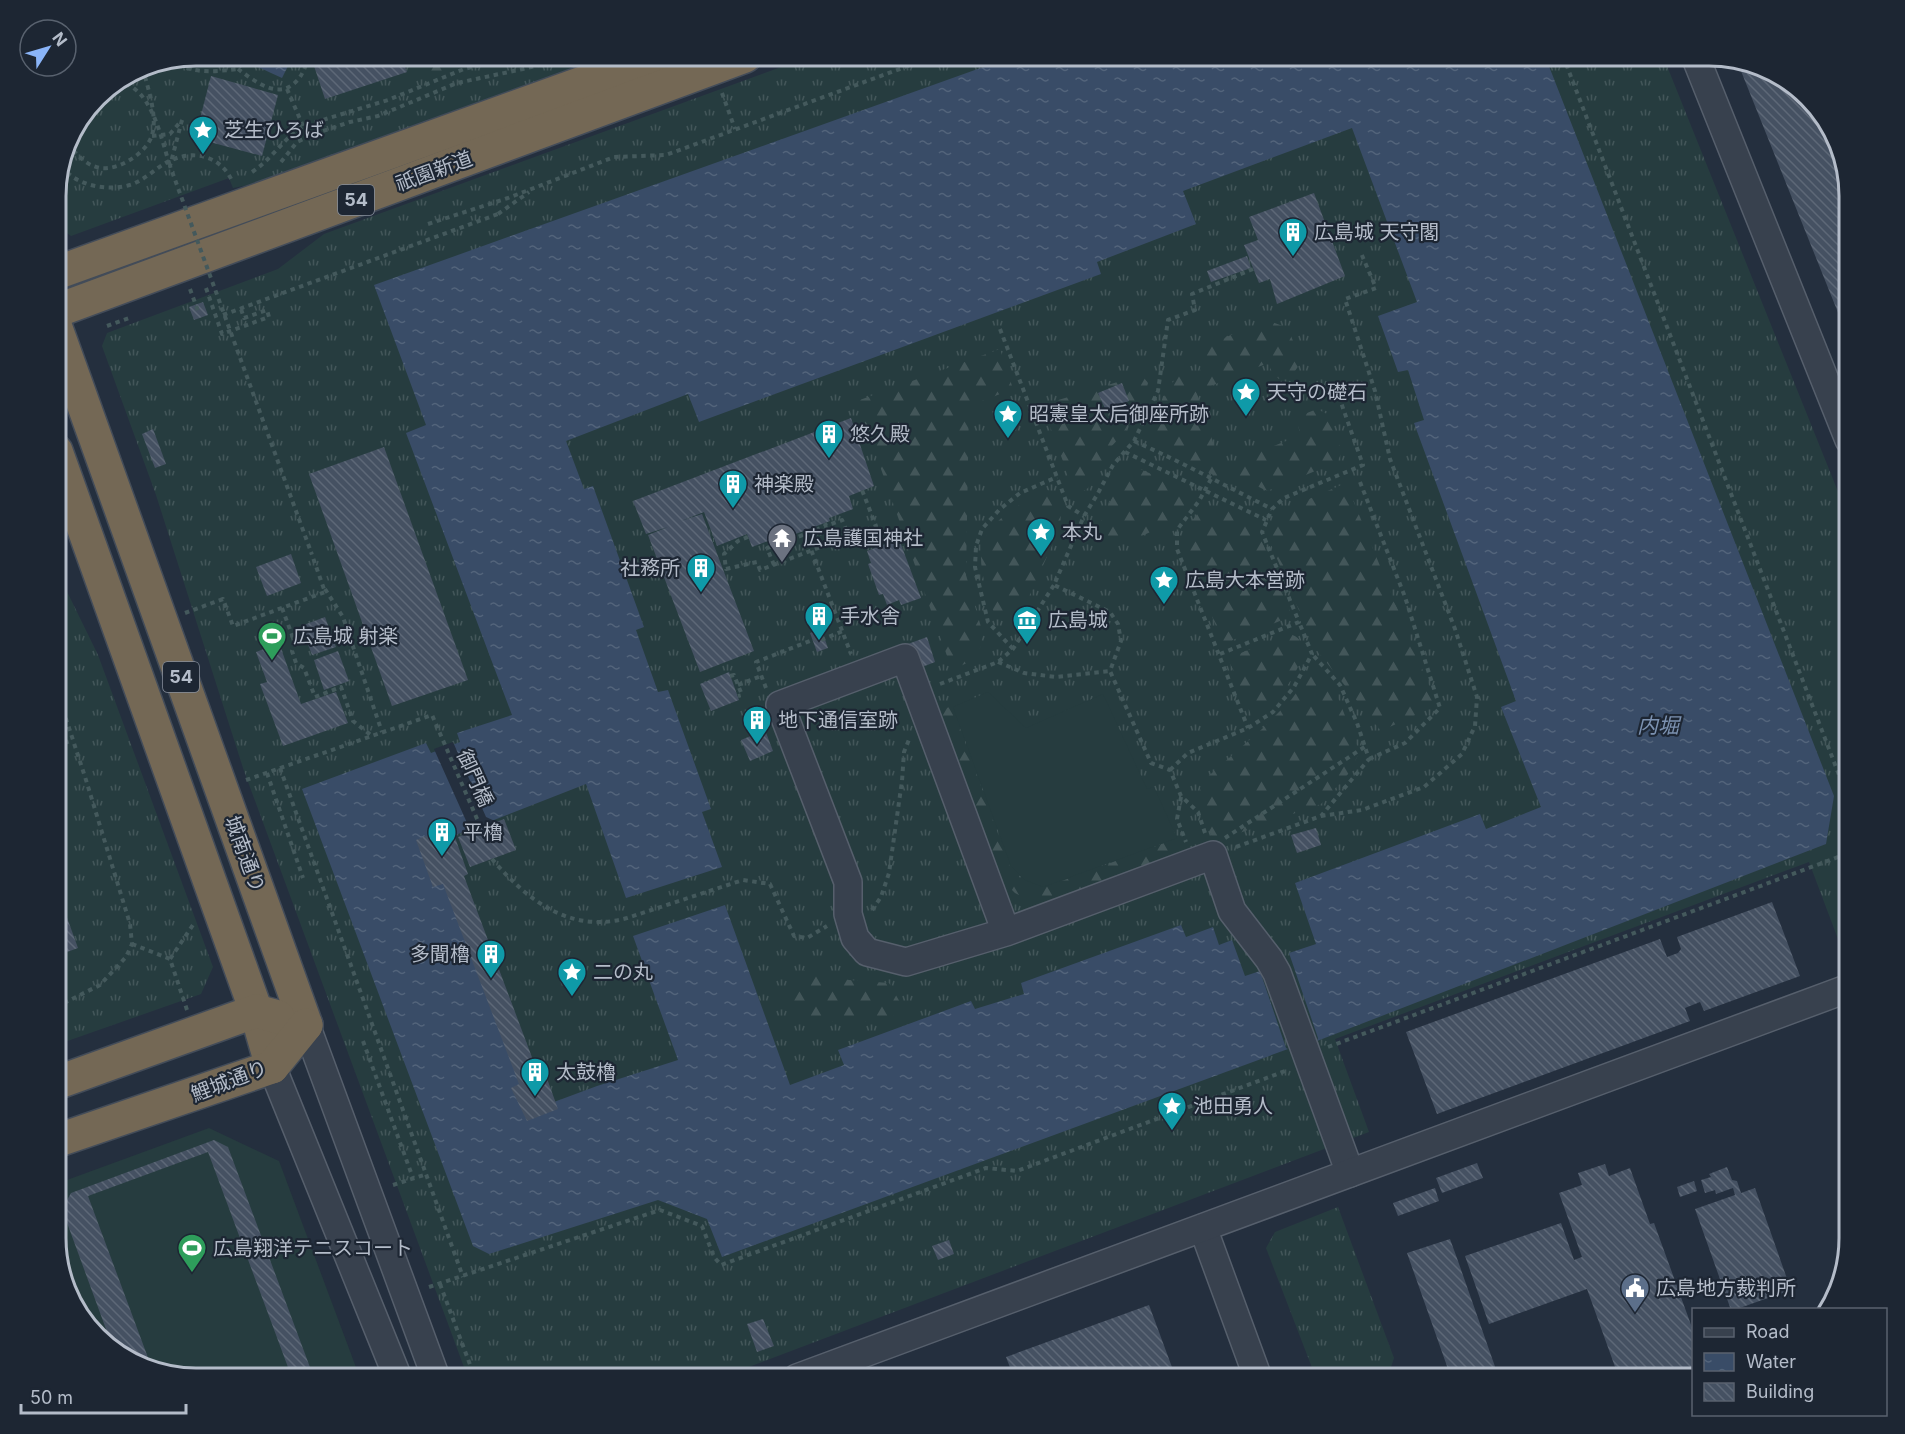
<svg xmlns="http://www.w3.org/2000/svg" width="1905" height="1434" font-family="Inter,'Noto Sans JP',sans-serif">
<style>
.grass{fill:url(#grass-tufts)}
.forest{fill:url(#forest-firs)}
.garden{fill:#263c3f}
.water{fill:url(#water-ripples)}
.pier{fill:#242f3e}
.building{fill:url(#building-back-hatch)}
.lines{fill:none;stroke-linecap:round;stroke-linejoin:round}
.minor-casing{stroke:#565f6c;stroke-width:30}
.highway-casing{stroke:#434c59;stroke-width:36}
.path{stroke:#44595c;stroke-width:4;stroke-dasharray:4.5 4.5;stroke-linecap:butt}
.minor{stroke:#38414e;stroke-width:27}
.highway{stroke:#746855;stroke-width:33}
.path-bridge{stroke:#44595c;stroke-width:4;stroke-dasharray:4.5 4.5;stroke-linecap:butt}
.labels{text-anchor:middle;stroke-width:4.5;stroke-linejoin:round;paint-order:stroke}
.shield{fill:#1d2633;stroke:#878f9c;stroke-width:1.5}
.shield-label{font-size:18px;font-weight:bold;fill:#b4bcc9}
.poi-label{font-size:20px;fill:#b4bcc9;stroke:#1d2633;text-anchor:start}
.street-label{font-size:20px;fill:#b4bcc9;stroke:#1d2633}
.water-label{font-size:21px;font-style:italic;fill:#7c92b1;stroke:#1d2633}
.rim{fill:none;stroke:#b4bcc9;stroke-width:3}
</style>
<defs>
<pattern id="grass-tufts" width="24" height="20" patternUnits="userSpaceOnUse" patternTransform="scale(1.5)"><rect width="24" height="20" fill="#263c3f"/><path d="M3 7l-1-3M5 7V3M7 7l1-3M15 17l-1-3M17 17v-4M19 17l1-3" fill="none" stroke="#435659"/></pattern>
<pattern id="forest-firs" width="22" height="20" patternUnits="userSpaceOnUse" patternTransform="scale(1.5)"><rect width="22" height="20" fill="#263c3f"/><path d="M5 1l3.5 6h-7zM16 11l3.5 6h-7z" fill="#435659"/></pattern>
<pattern id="water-ripples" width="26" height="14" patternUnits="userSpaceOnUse" patternTransform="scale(1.5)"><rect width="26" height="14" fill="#394c67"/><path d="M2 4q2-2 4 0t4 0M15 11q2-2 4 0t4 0" fill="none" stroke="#53647b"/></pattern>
<pattern id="building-back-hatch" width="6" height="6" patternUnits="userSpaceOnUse" patternTransform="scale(1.5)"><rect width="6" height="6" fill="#455162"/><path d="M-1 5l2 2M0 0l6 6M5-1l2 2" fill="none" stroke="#5d6877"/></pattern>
</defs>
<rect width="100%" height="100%" fill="#242f3e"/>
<!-- grass -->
<g class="grass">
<polygon points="196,56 612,56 273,180 233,188 229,178 71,236 60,228 56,216 56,187 70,134 103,91 143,66"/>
<polygon points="811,56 1663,56 1849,519 1849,963 1847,963 1809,862 1335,1039 1369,1132 720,1378 468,1378 244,771 156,495 102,346 107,333 278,269 324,234"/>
<polygon points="56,569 98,655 213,967 201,994 56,1045"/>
<polygon points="1338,1207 1394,1358 1389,1373 1373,1378 1316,1378 1266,1248 1275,1232"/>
</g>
<!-- forest -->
<g class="forest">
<polygon points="193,56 232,56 230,58 206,62"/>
<polygon points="421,56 493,56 477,59 428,78"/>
<polygon points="1267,320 1288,328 1301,362 1293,374 1279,379 1273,374 1268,363 1201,390 1200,348"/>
<polygon points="1000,349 1013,389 969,406 966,575 981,627 981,646 969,662 952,670 857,401"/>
<path d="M 1187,363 L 1226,482 L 1184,459 L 1156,446 L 1150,441 C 1147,419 1173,380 1187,363 Z"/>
<polygon points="1134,377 1144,378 1148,383 1146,391 1125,432 1108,450 1088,488 1076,496 1042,405"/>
<polygon points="1317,409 1327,414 1342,452 1337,462 1267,491 1227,471 1229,464 1301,435 1297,423 1302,415"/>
<path d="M 1127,463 L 1191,492 L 1194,500 C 1179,516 1142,542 1119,541 C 1111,541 1103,537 1095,535 Z"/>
<polygon points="1346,483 1437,705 1381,731 1315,648 1267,535 1268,526 1279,512"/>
<path d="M 1047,490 L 1053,492 L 1061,512 L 1060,528 L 1026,603 L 1014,613 L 1000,617 L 994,613 C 988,594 980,574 981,553 C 982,523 1023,502 1047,490 Z"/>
<path d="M 1206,506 L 1229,507 L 1254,521 L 1292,616 L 1223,644 L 1184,546 C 1184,527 1193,518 1206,506 Z"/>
<path d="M 1289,634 C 1319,641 1291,681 1281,695 C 1273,705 1263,713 1254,722 L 1228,658 Z"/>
<path d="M 1316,666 L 1334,688 L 1357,746 L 1358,755 L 1349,773 L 1321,804 L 1214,842 C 1207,824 1191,798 1204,780 L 1262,729 L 1291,700 Z"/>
<polygon points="952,706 1010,867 1023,881 1043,888 1175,839 1179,842 1182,850 1180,855 1038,905 1015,893 998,876 938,711"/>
<polygon points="804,970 849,980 889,983 901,1004 891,1020 839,1023 797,1014 789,994"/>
</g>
<!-- garden -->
<g class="garden">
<polygon points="988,692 1026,728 1103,694 1147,789 1154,787 1177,838 1043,887 1025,880 1011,866 953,707"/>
<polygon points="209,1128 279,1161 360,1378 196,1378 110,1349 70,1300 56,1247 56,1184"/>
</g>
<!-- water -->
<g class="water">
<polygon points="263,56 293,56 282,78 258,67"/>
<polygon points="1014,56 1545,56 1834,796 1826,844 1317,1041 1318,1038 1289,953 1316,944 1295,883 1480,814 1486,829 1541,807 1501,707 1516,701 1414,423 1424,420 1408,370 1398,372 1378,316 1417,302 1352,128 1183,191 1196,224 1097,262 1101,274 699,422 688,394 566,441 584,489 593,486 644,627 636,630 658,692 668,690 711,809 702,812 722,867 626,898 586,784 453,836 444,881 521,1086 554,1102 597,1086 678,1060 633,936 725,905 790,1085 844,1065 838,1050 971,1001 975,1009 1024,994 1021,983 1181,925 1186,937 1213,927 1219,945 1232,940 1245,976 1260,971 1286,1048 1288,1049 722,1257 707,1219 658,1200 489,1254 473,1246 302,789 426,743 431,753 460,742 457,733 512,715 406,433 426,425 374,285"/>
</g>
<!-- pier -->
<polygon class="pier" points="453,742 486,817 497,822 465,834 468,825 434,749"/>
<!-- building -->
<g class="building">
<polygon points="332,56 401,56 407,72 325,99 313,63"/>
<polygon points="1739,66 1795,85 1835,134 1849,196 1849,340"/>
<polygon points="211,76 278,95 262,156 195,138"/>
<polygon points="1314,193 1345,276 1277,304 1270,279 1259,283 1244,245 1258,240 1249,217"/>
<polygon points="1247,256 1251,268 1211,282 1207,271"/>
<polygon points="203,302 208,315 194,320 189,307"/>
<polygon points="1122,383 1129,401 1106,411 1098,393"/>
<polygon points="851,418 874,486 849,496 853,509 829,518 830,521 777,541 776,538 752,547 747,534 717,546 704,512 681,521 702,514 754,651 700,672 648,535 668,527 646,534 633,501"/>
<polygon points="153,429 166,464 155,468 142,434"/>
<polygon points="384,447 468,680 392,706 309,474"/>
<polygon points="899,539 921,598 901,605 899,600 887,605 883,594 879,595 868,564 871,563 867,551"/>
<polygon points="291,554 301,583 267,596 256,567"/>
<polygon points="325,617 336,647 312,655 301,626"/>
<polygon points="821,629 828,648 817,652 810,633"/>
<polygon points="927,637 935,662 917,669 908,644"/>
<polygon points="279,643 301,704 336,692 348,723 283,746 260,684 267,682 256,652"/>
<polygon points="338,651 349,681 324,690 314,660"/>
<polygon points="729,672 739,700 711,711 700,684"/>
<polygon points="765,730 773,751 750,761 741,740"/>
<polygon points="504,819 516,850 470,867 458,837"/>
<polygon points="451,826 468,874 464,876 539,1076 545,1073 558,1109 527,1121 511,1088 519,1084 443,884 433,887 416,840"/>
<polygon points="1316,828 1321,845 1297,853 1291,835"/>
<polygon points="56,887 78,948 56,956"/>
<polygon points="1772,902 1800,976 1704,1011 1700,1002 1685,1008 1690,1021 1437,1114 1406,1032 1660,939 1667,957 1678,953 1681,949 1677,937"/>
<polygon points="214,1140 228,1147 314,1378 292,1378 208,1152 88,1196 150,1363 114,1351 62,1209 71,1193"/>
<polygon points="1477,1163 1483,1178 1442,1193 1436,1178"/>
<polygon points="1605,1164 1609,1176 1630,1168 1650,1224 1654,1223 1694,1333 1694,1378 1619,1378 1587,1289 1489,1324 1465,1256 1561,1223 1574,1260 1582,1257 1559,1193 1582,1185 1578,1173"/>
<polygon points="1727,1167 1732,1180 1737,1181 1741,1193 1755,1188 1791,1290 1734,1310 1731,1310 1695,1209 1735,1195 1733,1188 1716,1194 1715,1190 1705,1193 1701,1180 1711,1177 1709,1174"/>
<polygon points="1694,1181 1697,1191 1680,1197 1677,1187"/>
<polygon points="1435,1188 1439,1201 1398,1216 1393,1203"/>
<polygon points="1450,1239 1458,1261 1499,1378 1439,1378 1437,1373 1448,1369 1407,1253"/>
<polygon points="949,1240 954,1254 938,1260 932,1246"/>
<polygon points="1149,1305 1176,1378 1014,1378 1006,1357"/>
<polygon points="763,1319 774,1346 757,1352 747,1324"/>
</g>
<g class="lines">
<!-- minor casing -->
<g class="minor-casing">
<g id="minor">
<polyline points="1695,56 1849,440"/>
<polyline points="1006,932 905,658 780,705 848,882 848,914 855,938 867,952 906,962 1006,932 1213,855 1232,911 1269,959 1277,973 1350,1173"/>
<polyline points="306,1025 436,1378"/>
<polyline points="272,1067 398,1378"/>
<polyline points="1203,1228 1258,1378"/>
<polyline points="797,1378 1849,988"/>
</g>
</g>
<!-- highway casing -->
<g class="highway-casing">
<g id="highway">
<polyline points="56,273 657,56"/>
<polyline points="56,311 745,56"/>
<polyline points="56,328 306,1025"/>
<polyline points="56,451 256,1011 272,1067"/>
<polyline points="56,1083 256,1011 278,1017"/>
<polyline points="56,1141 272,1067 306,1025"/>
</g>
</g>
<!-- path -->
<g class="path">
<polyline points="1563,56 1849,801"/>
<path d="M 170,61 C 195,74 211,72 238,69 L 246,56"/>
<path d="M 238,69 C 256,82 281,103 300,77 C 304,71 307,62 310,56"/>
<polyline points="287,89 303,126"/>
<polyline points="722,93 735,129"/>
<polyline points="152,136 170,134 182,120"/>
<path d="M 68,143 C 76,154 85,165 100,168 C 118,171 147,153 152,135 C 158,116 147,85 142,66"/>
<polyline points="281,162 297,142 314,134 350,122 378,116 457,83 523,69 563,59"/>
<path d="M 61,166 C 77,187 110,192 133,184 C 145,179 154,170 164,164 C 190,148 221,154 233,183"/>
<path d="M 252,172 C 272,159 283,139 303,126 L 388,100 L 464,69 L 504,59 L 525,56"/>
<polyline points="498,214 529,192"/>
<polyline points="428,224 508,198 614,157 666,155 935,56"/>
<polyline points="206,288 222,334 269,317 267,310 244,318 241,309"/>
<polyline points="190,289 198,311"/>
<polyline points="107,326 129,318"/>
<polyline points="1000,329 1068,506 1084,516"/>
<polyline points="1116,406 1144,419"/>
<path d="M 1134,441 C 1181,462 1226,486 1272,509"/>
<polyline points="1125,452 1266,520"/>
<polyline points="1211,479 1199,501 1177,530 1177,549 1248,728"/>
<polyline points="1360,482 1405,597 1440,708 1405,743 1369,759"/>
<polyline points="825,523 826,526 842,520 849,536"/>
<polyline points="805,534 851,654"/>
<polyline points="748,537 738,541 724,554 726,569 757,562 760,570 876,526 862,490"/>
<polyline points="713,540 714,540"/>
<polyline points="782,543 826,526"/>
<polyline points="774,565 767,548 782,543 781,539"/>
<polyline points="325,589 343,617 382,732"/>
<polyline points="282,608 295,643 292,651 296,663 304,668 315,697 341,687 353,721 372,736"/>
<polyline points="185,613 223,599 233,626 325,592 311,552"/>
<polyline points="821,640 843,631"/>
<polyline points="1013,649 988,622 975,567 976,546 982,529 999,510 1020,493 1057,477"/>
<polyline points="1220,654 1299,622 1262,532 1272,509 1284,498 1363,465 1338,394"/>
<polyline points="998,662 1024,673 1056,677 1110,671"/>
<polyline points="730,676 734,675 742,695 738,696"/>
<polyline points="940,684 998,662 1013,649 1054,585"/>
<polyline points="738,685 761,676"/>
<polyline points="766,688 756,662 815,639"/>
<polyline points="748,718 759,713"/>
<polyline points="56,746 73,740"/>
<polyline points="280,768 463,1277"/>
<polyline points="1170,770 1188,753 1248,728 1273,712 1294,687 1312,654 1299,622"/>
<polyline points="267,773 303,878"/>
<polyline points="246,780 432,715 481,828"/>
<polyline points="1181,797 1177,819 1186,842"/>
<polyline points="1321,816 1362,810 1424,787 1462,754 1475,726 1477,697 1455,629 1390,459 1375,391 1345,299 1376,288 1361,253"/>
<polyline points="1205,833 1198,812 1181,796 1170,770 1151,763 1110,671 1121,641 1118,624 1110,612 1054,585 1084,516 1097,495 1113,465 1134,441 1158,391 1168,320 1195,310 1192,294 1253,269"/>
<polyline points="1225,838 1366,746"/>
<polyline points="1236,847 1321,816 1369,759 1357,723 1340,685 1312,654"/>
<path d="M 492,859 C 527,900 570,934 627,918 L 743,880 L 770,884 L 794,936 L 807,938 L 827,926"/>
<polyline points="872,910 881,897 889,873 902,781 904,752 910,737"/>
<polyline points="132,944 170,959"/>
<polyline points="56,1007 100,985 126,957 132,944 130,924 86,780 56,688"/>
<polyline points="187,1010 170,959 195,922"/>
<polyline points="363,1041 413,1178"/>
<polyline points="1328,1047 1849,853"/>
<polyline points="393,1185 427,1174"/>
<polyline points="440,1284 475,1378"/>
<polyline points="429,1287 660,1210 702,1226 714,1257 721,1265 986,1168 1017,1171 1288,1070"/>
<polyline points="1391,1378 1420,1369 1424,1378"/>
</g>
<!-- minor -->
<use href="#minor" class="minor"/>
<!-- highway -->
<use href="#highway" class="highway"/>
<!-- path-bridge -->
<g class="path-bridge">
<path d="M 117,82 C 152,85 161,139 170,166"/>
<polyline points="182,120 170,166 311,552"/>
<polyline points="223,315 498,214"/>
</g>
</g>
<!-- icons -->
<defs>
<g id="sight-pin" transform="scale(1.5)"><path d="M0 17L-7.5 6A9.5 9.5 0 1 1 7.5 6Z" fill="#0f9aa8" stroke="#1d2633"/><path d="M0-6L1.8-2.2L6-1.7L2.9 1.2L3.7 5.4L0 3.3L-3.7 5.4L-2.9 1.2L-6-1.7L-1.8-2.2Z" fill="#fff"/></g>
<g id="building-pin" transform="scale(1.5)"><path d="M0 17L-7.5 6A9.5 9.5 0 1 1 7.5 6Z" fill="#0f9aa8" stroke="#1d2633"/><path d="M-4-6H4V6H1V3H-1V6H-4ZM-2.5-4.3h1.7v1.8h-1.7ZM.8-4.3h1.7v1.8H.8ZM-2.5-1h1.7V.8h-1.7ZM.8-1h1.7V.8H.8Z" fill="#fff"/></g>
<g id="temple-pin" transform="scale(1.5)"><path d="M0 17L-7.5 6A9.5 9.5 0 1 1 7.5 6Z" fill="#6b7280" stroke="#1d2633"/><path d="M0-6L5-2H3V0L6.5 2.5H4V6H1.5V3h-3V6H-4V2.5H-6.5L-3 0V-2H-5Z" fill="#fff"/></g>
<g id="museum-pin" transform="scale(1.5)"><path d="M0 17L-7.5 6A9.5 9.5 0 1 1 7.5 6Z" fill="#0f9aa8" stroke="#1d2633"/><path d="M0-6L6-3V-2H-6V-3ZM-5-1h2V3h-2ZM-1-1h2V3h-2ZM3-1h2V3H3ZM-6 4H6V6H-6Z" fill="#fff"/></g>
<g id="stadium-pin" transform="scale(1.5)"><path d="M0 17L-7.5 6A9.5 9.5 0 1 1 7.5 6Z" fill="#2e9e5b" stroke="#1d2633"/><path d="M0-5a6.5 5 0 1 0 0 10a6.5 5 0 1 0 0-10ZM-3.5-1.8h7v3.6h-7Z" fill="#fff"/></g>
<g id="civic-pin" transform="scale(1.5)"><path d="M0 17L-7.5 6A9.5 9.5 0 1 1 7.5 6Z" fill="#5c6f8a" stroke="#1d2633"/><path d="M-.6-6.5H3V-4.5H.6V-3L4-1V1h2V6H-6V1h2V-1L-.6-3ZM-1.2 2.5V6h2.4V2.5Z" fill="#fff"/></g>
</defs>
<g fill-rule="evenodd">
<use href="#sight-pin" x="203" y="130"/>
<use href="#building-pin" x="1293" y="232"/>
<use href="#sight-pin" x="1246" y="392"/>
<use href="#sight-pin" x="1008" y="414"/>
<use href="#building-pin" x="829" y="434"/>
<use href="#building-pin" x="733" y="484"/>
<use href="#sight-pin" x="1041" y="532"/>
<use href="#temple-pin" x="782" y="538"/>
<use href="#building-pin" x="701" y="568"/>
<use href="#sight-pin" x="1164" y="580"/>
<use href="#building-pin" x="819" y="616"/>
<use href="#museum-pin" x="1027" y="620"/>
<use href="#stadium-pin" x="272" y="636"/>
<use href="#building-pin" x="757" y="720"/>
<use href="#building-pin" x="442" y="832"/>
<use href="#building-pin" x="491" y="954"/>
<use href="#sight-pin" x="572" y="972"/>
<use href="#building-pin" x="535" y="1072"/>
<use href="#sight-pin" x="1172" y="1106"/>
<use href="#stadium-pin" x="192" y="1248"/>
<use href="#civic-pin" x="1635" y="1288"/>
</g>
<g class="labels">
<!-- shield labels -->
<g class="shield">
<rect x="338" y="185" width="36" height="30" rx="4.5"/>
<rect x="163" y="662" width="36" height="30" rx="4.5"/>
</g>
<g class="shield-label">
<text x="356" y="206">54</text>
<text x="181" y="683">54</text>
</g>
<!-- poi labels -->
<g class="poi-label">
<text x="224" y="137">芝生ひろば</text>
<text x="1314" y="239">広島城 天守閣</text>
<text x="1267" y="399">天守の礎石</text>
<text x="1029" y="421">昭憲皇太后御座所跡</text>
<text x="850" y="441">悠久殿</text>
<text x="754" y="491">神楽殿</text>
<text x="1062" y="539">本丸</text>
<text x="803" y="545">広島護国神社</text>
<text x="680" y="575" text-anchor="end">社務所</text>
<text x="1185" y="587">広島大本営跡</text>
<text x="840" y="623">手水舎</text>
<text x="1048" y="627">広島城</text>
<text x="293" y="643">広島城 射楽</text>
<text x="778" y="727">地下通信室跡</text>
<text x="463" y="839">平櫓</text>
<text x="470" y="961" text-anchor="end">多聞櫓</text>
<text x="593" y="979">二の丸</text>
<text x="556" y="1079">太鼓櫓</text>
<text x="1193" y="1113">池田勇人</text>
<text x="213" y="1255">広島翔洋テニスコート</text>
<text x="1656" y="1295">広島地方裁判所</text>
</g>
<!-- street labels -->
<g class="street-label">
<text transform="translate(434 171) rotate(-20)" y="7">祇園新道</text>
<text transform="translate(475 778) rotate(66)" y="7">御門橋</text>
<text transform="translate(245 854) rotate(70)" y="7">城南通り</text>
<text transform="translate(229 1081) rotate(-21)" y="7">鯉城通り</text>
</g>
<!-- water labels -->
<g class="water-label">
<text x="1658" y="733">内堀</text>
</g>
</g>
<!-- crop -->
<path d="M0 0H1905V1434H0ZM196 66H1709A130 130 0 0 1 1839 196V1238A130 130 0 0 1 1709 1368H196A130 130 0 0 1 66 1238V196A130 130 0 0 1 196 66Z" fill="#1d2633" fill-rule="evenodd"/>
<path class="rim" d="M196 66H1709A130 130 0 0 1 1839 196V1238A130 130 0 0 1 1709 1368H196A130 130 0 0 1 66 1238V196A130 130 0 0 1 196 66Z"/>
<!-- legend -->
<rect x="1692" y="1308" width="195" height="108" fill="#1d2633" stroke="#59626f" stroke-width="1.5"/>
<rect x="1704" y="1328" width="30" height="9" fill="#38414e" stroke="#59626f" stroke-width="1.5"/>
<text x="1746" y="1338" font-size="18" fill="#b4bcc9">Road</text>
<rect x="1704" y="1353" width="30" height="18" fill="url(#water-ripples)" stroke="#59626f" stroke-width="1.5"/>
<text x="1746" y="1368" font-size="18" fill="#b4bcc9">Water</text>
<rect x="1704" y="1383" width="30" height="18" fill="url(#building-back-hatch)" stroke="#59626f" stroke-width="1.5"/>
<text x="1746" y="1398" font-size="18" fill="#b4bcc9">Building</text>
<!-- north arrow -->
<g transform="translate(48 48) rotate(53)"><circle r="28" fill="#1d2633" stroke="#59626f" stroke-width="1.5"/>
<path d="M0-4.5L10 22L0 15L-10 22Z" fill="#8ab4f8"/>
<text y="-9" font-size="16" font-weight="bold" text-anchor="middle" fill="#b4bcc9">N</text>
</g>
<!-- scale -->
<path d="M21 1404v9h165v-9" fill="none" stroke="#b4bcc9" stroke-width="3"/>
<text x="30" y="1404" font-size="18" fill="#b4bcc9" stroke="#1d2633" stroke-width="4.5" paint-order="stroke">50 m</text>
</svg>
